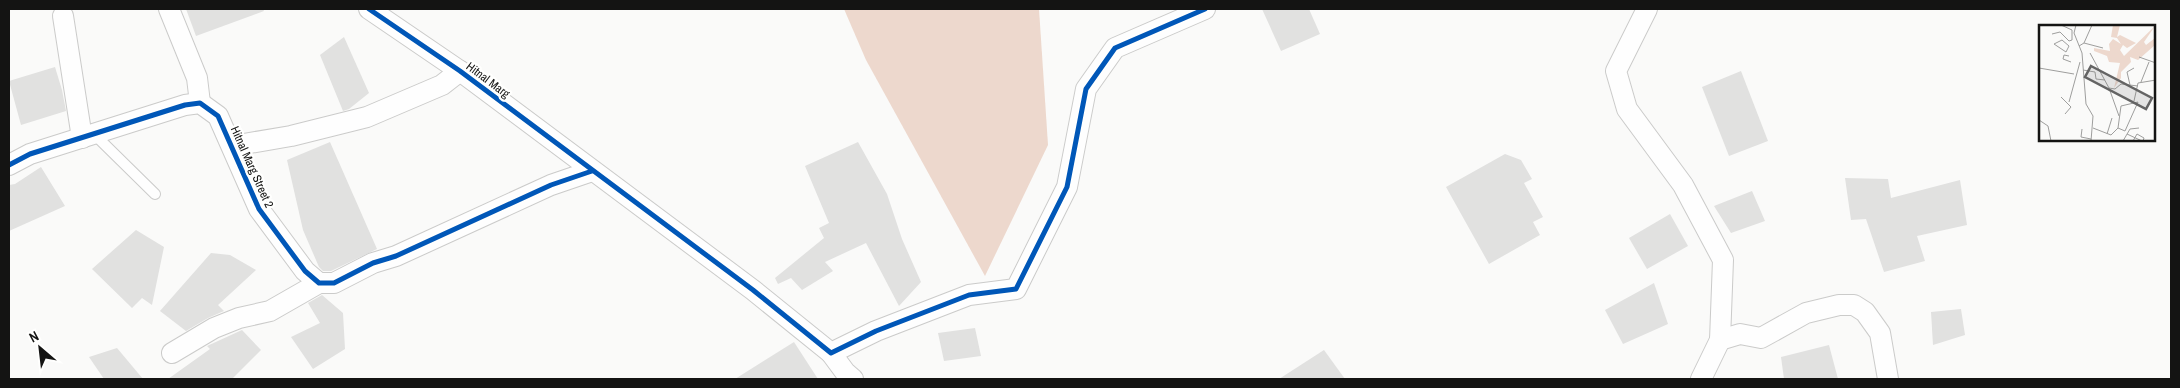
<svg xmlns="http://www.w3.org/2000/svg" width="2180" height="388" font-family="'Archivo Narrow',sans-serif">
<style>
.green{fill:#edd8cd}
.building{fill:#e1e1e0}
.lines{fill:none;stroke-linecap:round;stroke-linejoin:round}
.service-casing{stroke:#cbcbca;stroke-width:12}
.minor-casing{stroke:#cbcbca;stroke-width:22}
.service{stroke:#fefefe;stroke-width:10}
.minor{stroke:#fefefe;stroke-width:20}
.cycleway-casing{stroke:#fffffe;stroke-width:8}
.cycleway{stroke:#0057b8;stroke-width:5}
.labels{text-anchor:middle;stroke-width:4.5;stroke-linejoin:round;paint-order:stroke}
.street-label{font-size:12px;fill:#141413;stroke:#fffffe}
.inset-road{fill:none;stroke:#9e9e9d;stroke-width:1}
.view{fill:#646464;fill-opacity:0.15;stroke:#646464;stroke-width:2.5}
.inset-edge{fill:none;stroke:#141413;stroke-width:2.5}
</style>
<rect width="100%" height="100%" fill="#fafaf9"/>
<!-- green -->
<polygon class="green" points="844,9 1039,9 1048,145 985,276 866,60"/>
<!-- building -->
<g class="building">
<polygon points="186,9 263,9 264,11 196,36"/>
<polygon points="1262,9 1309,9 1320,34 1281,51"/>
<polygon points="344,37 369,93 349,109 343,111 320,55"/>
<polygon points="55,67 62,90 66,111 21,125 9,81"/>
<polygon points="1741,71 1768,141 1729,156 1702,87"/>
<polygon points="330,142 377,249 331,271 323,271 319,267 303,230 287,160"/>
<polygon points="858,142 887,194 902,239 921,282 899,306 866,243 825,262 833,271 802,290 791,278 778,284 775,278 824,238 819,228 829,223 805,166"/>
<polygon points="1505,154 1521,160 1532,179 1524,183 1543,217 1533,222 1540,235 1489,264 1446,187"/>
<polygon points="41,167 65,206 9,231 9,185 15,184"/>
<polygon points="1845,178 1888,179 1891,198 1960,180 1967,225 1917,236 1925,261 1884,272 1866,219 1851,220"/>
<polygon points="1752,191 1765,221 1731,233 1714,206"/>
<polygon points="1670,214 1688,246 1647,269 1629,238"/>
<polygon points="136,230 164,247 152,305 142,298 132,308 92,269"/>
<polygon points="211,253 230,255 256,270 218,305 224,311 208,318 186,331 160,311"/>
<polygon points="1654,283 1668,324 1623,344 1605,310"/>
<polygon points="322,295 343,313 345,349 313,369 291,337 320,323 308,303"/>
<polygon points="1961,309 1965,335 1933,345 1931,312"/>
<polygon points="975,328 981,356 944,361 938,333"/>
<polygon points="242,330 261,350 232,379 168,379 210,349 207,346"/>
<polygon points="794,342 818,379 735,379"/>
<polygon points="1829,345 1838,379 1784,379 1781,357"/>
<polygon points="117,348 143,379 104,379 89,357"/>
<polygon points="1324,350 1345,379 1279,379"/>
</g>
<g class="lines">
<!-- service casing -->
<g class="service-casing">
<polyline id="service" points="94,134 155,194"/>
</g>
<!-- minor casing -->
<g class="minor-casing">
<g id="minor">
<polyline points="169,9 197,78 200,103"/>
<polyline points="369,9 460,71 753,290 831,353 876,331 969,295 1016,289 1067,187 1086,89 1115,48 1205,9"/>
<polyline points="1647,9 1616,71 1627,109 1683,185 1723,260 1720,340"/>
<polyline points="63,16 82,138"/>
<polyline points="232,146 291,136 367,117 442,85 460,71"/>
<polyline points="9,165 30,154 185,105 200,103 218,116 259,209 305,271 319,283 334,283 373,263 396,256 551,185 592,171"/>
<polyline points="172,353 214,328 239,318 270,311 319,283"/>
<polyline points="831,353 845,372 853,379"/>
<polyline points="1701,379 1720,340 1740,334 1761,338 1806,313 1839,305 1854,305 1865,312 1880,333 1888,379"/>
</g>
</g>
<!-- service -->
<use href="#service" class="service"/>
<!-- minor -->
<use href="#minor" class="minor"/>
<!-- cycleway casing -->
<g class="cycleway-casing">
<g id="cycleway">
<polyline points="369,9 460,71 753,290 831,353 876,331 969,295 1016,289 1067,187 1086,89 1115,48 1205,9"/>
<polyline points="9,165 30,154 185,105 200,103 218,116 259,209 305,271 319,283 334,283 373,263 396,256 551,185 592,171"/>
</g>
</g>
<!-- cycleway -->
<use href="#cycleway" class="cycleway"/>
</g>
<g class="labels">
<!-- street labels -->
<g class="street-label">
<text transform="translate(488 80) rotate(37)" y="4">Hitnal Marg</text>
<text transform="translate(252 167) rotate(66)" y="4">Hitnal Marg Street 2</text>
</g>
</g>
<!-- overview -->
<g transform="translate(2039 25)">
<rect width="116" height="116" fill="#fafaf9"/>
<path d="M 74,0 L 81,0 L 78,12 L 81,10 L 97,18 L 88,23 L 84,20 L 81,25 L 85,31 L 116,1 L 105,17 L 107,20 L 116,13 L 116,20 L 99,35 L 91,32 L 92,37 L 82,47 L 82,53 L 75,63 L 81,38 L 70,37 L 68,31 L 55,26 L 55,23 L 71,26 L 70,19 L 74,14 L 82,19 L 78,13 L 72,12 Z" fill="#edd8cd"/>
<path class="inset-road" d="M 37,0 L 35,8 L 43,28 L 47,79 L 54,91 L 52,116M 13,9 L 21,7 L 30,16 L 33,15 L 33,5 L 22,0M 45,18 L 64,23M 15,19 L 23,15 L 30,21 L 27,27 L 15,19M 40,21 L 45,18 L 53,0M 51,28 L 70,63 L 76,64 L 82,59 L 99,61M 30,31 L 25,30 L 24,34 L 32,37M 100,32 L 117,38M 0,43 L 35,49M 44,45 L 56,47 L 57,54 L 66,55M 102,57 L 110,37M 91,60 L 88,47 L 95,43M 70,63 L 80,91M 22,72 L 32,82 L 26,89M 95,76 L 99,58 L 117,55M 30,77 L 41,37M 0,95 L 9,101 L 12,116M 54,103 L 72,110 L 79,103 L 86,106 L 99,77 L 82,81 L 79,103M 43,104 L 42,112 L 52,114M 68,109 L 73,93M 88,109 L 103,116M 84,116 L 91,104 L 100,103M 94,116 L 98,109 L 105,113 L 104,116"/>
<path class="view" d="M 52,41 L 113,73 L 107,84 L 46,52 Z"/>
<rect width="116" height="116" class="inset-edge"/>
</g>
<!-- border -->
<rect width="2180" height="388" fill="none" stroke="#141413" stroke-width="20"/>
<!-- north arrow -->
<g transform="translate(40 348) rotate(332)" stroke="#fffffe" stroke-width="4" paint-order="stroke">
<path d="M0-4L9 19L0 12L-9 19Z" fill="#141413"/>
<text y="-8" font-size="14" font-weight="bold" text-anchor="middle" fill="#141413">N</text>
</g>
</svg>
